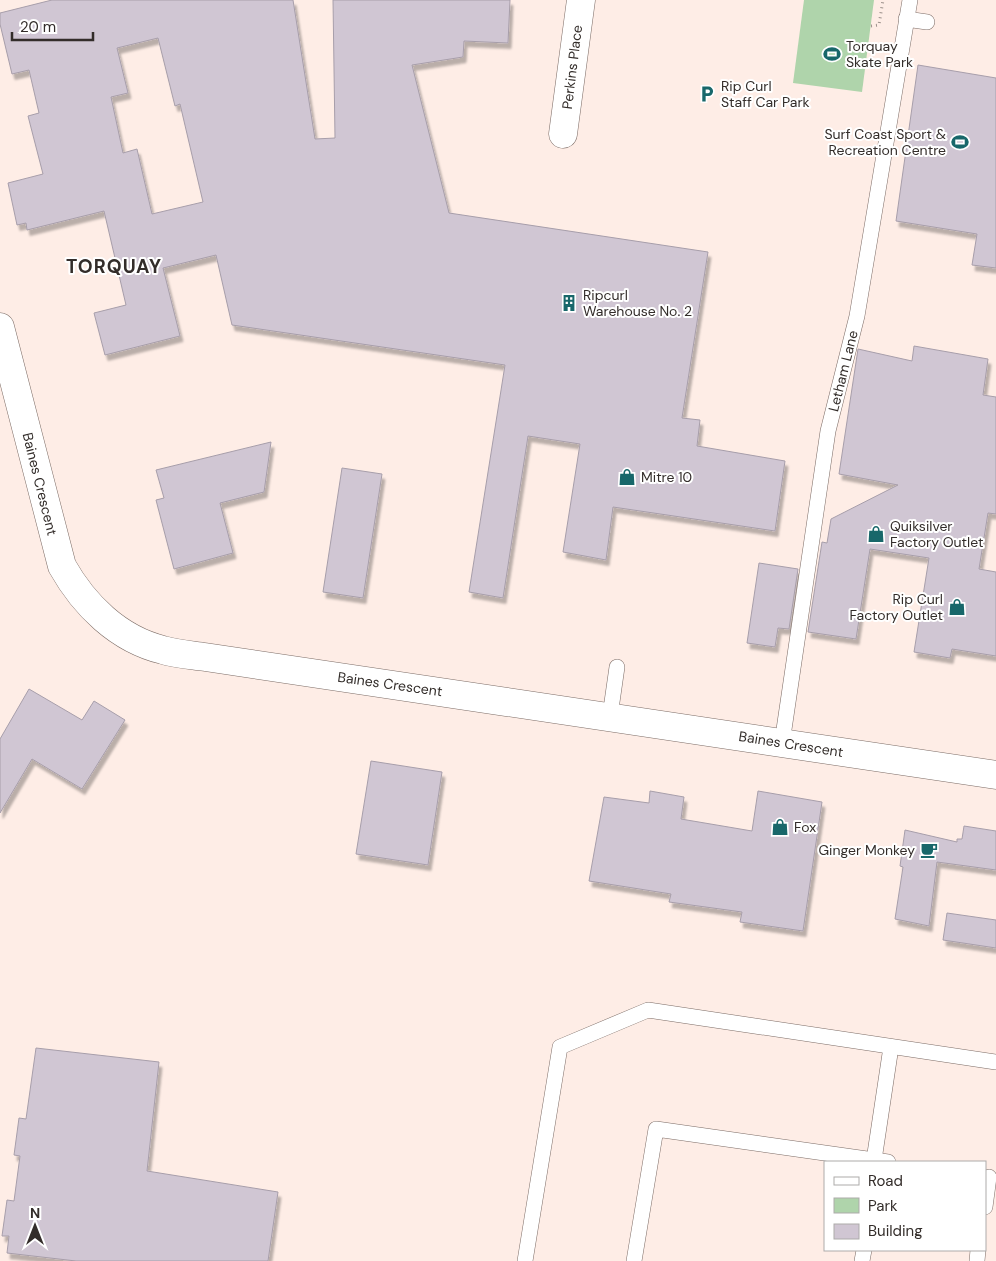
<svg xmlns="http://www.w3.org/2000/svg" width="996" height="1261" font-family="'DM Sans',sans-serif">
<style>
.green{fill:#afd4ab}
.building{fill:#d0c6d3;stroke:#a79eaa;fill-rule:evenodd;filter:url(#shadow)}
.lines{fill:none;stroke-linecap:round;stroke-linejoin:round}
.service-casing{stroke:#7c6c66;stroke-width:16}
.minor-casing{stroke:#7c6c66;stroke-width:29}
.path{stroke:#9d928c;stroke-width:3;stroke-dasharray:1 4;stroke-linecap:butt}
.service{stroke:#fff;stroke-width:15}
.minor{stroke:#fff;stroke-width:28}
.labels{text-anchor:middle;stroke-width:4;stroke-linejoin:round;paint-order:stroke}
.poi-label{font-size:14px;fill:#332d2a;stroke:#fff;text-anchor:start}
.street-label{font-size:14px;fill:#332d2a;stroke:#fff}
.district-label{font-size:19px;font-weight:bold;letter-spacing:1px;fill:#332d2a;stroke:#fff}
</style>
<defs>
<filter id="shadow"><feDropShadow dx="3" dy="5.5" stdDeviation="1" flood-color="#0004"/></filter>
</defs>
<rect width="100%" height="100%" fill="#feede6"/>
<!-- green -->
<polygon class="green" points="804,0 874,0 862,92 793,83"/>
<!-- building -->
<g class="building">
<path d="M 52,0 L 293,0 L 315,139 L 335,138 L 333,0 L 510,0 L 508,43 L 464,41 L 463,57 L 412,65 L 449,213 L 708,252 L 682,418 L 700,420 L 697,446 L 785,461 L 775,531 L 613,507 L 606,560 L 563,552 L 580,444 L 528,436 L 503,598 L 469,592 L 505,365 L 232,325 L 216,255 L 163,268 L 180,336 L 105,355 L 94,313 L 126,305 L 104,211 L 27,230 L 26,223 L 17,225 L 8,183 L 43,174 L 28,116 L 39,113 L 29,70 L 12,74 L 0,24 L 0,13 ZM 158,38 L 175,106 L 180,104 L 203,202 L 152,214 L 137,149 L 123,153 L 111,97 L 128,93 L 117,48 Z"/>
<polygon points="918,65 996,78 996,268 972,265 977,234 896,221"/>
<polygon points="914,346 988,359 983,395 996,397 996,514 988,513 979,569 996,572 996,656 952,649 950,658 914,652 929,558 870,549 856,639 808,632 822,542 827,543 831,519 898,485 839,474 858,349 912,361"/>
<polygon points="271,442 264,492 220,503 233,553 174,569 156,500 164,498 156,470"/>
<polygon points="342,468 382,474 363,598 323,592"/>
<polygon points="759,563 798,569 789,629 778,628 775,647 747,643"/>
<polygon points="29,689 82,720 94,701 125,720 82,789 32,759 0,813 0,739"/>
<polygon points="371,761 442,772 428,865 356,854"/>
<polygon points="650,791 684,797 681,819 752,831 758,791 822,802 803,931 740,922 742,912 669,902 671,894 589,881 604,797 649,803"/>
<polygon points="964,826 996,831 996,870 937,862 929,926 895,919 903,867 900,866 905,830 957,842 957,839 962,839"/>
<polygon points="947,913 996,920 996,948 943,940"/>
<polygon points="36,1048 159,1062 147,1171 278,1192 268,1261 76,1261 7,1253 9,1236 2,1236 7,1200 14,1201 20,1156 14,1155 19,1118 26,1119"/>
</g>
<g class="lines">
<!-- service casing -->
<g class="service-casing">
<g id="service">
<polyline points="906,19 927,22"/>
<polyline points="610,716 617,667"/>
<polyline points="782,743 828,431 857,316 910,0"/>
<polyline points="874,1160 891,1047"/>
<polyline points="985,1207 989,1177"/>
<polyline points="525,1261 560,1047 648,1010 996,1062"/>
<polyline points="634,1261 656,1129 888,1162"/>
<polyline points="862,1261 864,1250"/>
<polyline points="977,1261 978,1250"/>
</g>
</g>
<!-- minor casing -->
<g class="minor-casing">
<g id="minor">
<polyline points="563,134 581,0"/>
<path d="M 0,327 L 62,566 C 84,605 118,639 163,650 C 176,654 191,655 205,657 L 996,775"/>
</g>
</g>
<!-- path -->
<polyline class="path" points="871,26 879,25 883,0"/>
<!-- service -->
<use href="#service" class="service"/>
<!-- minor -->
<use href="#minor" class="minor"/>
</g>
<!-- icons -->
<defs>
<g id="stadium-bare" transform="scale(1.35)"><path d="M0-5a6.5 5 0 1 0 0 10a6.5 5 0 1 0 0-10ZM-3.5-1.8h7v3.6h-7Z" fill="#18676a" stroke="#fff" stroke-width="2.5" paint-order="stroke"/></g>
<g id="parking-bare" transform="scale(1.35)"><path d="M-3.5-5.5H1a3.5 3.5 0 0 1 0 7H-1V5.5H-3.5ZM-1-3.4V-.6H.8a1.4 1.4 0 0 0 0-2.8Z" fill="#18676a" stroke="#fff" stroke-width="2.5" paint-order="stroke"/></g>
<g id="building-bare" transform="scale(1.35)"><path d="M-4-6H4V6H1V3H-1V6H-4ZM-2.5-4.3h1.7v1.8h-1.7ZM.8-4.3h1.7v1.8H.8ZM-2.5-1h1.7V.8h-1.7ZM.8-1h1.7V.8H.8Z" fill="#18676a" stroke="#fff" stroke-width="2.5" paint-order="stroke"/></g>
<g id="shop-bare" transform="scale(1.35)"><path d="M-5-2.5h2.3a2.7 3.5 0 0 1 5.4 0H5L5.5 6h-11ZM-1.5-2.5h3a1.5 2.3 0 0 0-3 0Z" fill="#18676a" stroke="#fff" stroke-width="2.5" paint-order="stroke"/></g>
<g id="cafe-bare" transform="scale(1.35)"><path d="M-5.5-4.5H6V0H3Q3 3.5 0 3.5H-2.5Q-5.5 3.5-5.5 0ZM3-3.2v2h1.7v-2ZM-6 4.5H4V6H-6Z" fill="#18676a" stroke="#fff" stroke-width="2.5" paint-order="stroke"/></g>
</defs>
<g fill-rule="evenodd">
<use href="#stadium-bare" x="832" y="54"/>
<use href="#parking-bare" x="707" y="94"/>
<use href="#stadium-bare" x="960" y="142"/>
<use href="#building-bare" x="569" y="303"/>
<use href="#shop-bare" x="627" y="477"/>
<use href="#shop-bare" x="876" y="534"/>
<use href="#shop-bare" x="957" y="607"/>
<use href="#shop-bare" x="780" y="827"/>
<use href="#cafe-bare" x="929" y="850"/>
</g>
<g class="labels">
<!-- poi labels -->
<g class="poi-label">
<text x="846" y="51">Torquay<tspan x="846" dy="16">Skate Park</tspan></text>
<text x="721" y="91">Rip Curl<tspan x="721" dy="16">Staff Car Park</tspan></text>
<text x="946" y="139" text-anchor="end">Surf Coast Sport &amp;<tspan x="946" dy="16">Recreation Centre</tspan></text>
<text x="583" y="300">Ripcurl<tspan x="583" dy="16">Warehouse No. 2</tspan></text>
<text x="641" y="482">Mitre 10</text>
<text x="890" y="531">Quiksilver<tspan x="890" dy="16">Factory Outlet</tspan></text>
<text x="943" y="604" text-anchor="end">Rip Curl<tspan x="943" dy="16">Factory Outlet</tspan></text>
<text x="794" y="832">Fox</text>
<text x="915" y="855" text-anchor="end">Ginger Monkey</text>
</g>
<!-- street labels -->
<g class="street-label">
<text transform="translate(572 67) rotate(-83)" y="5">Perkins Place</text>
<text transform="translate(843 371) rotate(-76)" y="5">Letham Lane</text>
<text transform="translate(40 484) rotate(76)" y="5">Baines Crescent</text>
<text transform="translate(390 684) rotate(8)" y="5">Baines Crescent</text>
<text transform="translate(791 744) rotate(9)" y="5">Baines Crescent</text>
</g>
<!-- district labels -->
<g class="district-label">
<text x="114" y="273">TORQUAY</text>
</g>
</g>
<!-- legend -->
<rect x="824" y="1161" width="162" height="90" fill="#ffffff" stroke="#adabaa"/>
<rect x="834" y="1177" width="25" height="8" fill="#ffffff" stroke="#adabaa"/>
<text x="868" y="1186" font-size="15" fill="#332d2a">Road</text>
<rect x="834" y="1198" width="25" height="15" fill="#afd4ab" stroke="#adabaa"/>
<text x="868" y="1211" font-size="15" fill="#332d2a">Park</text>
<rect x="834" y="1224" width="25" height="15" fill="#d0c6d3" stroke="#adabaa"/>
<text x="868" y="1236" font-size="15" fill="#332d2a">Building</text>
<!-- north arrow -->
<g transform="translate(35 1226)" stroke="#ffffff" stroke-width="4" paint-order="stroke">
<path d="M0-4L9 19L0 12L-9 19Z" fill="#332d2a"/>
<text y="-8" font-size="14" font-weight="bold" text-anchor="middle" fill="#332d2a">N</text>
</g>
<!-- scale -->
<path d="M12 32v8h81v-8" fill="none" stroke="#332d2a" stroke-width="2.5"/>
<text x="20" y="32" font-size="15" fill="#332d2a" stroke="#ffffff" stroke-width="4" paint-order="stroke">20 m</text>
</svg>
